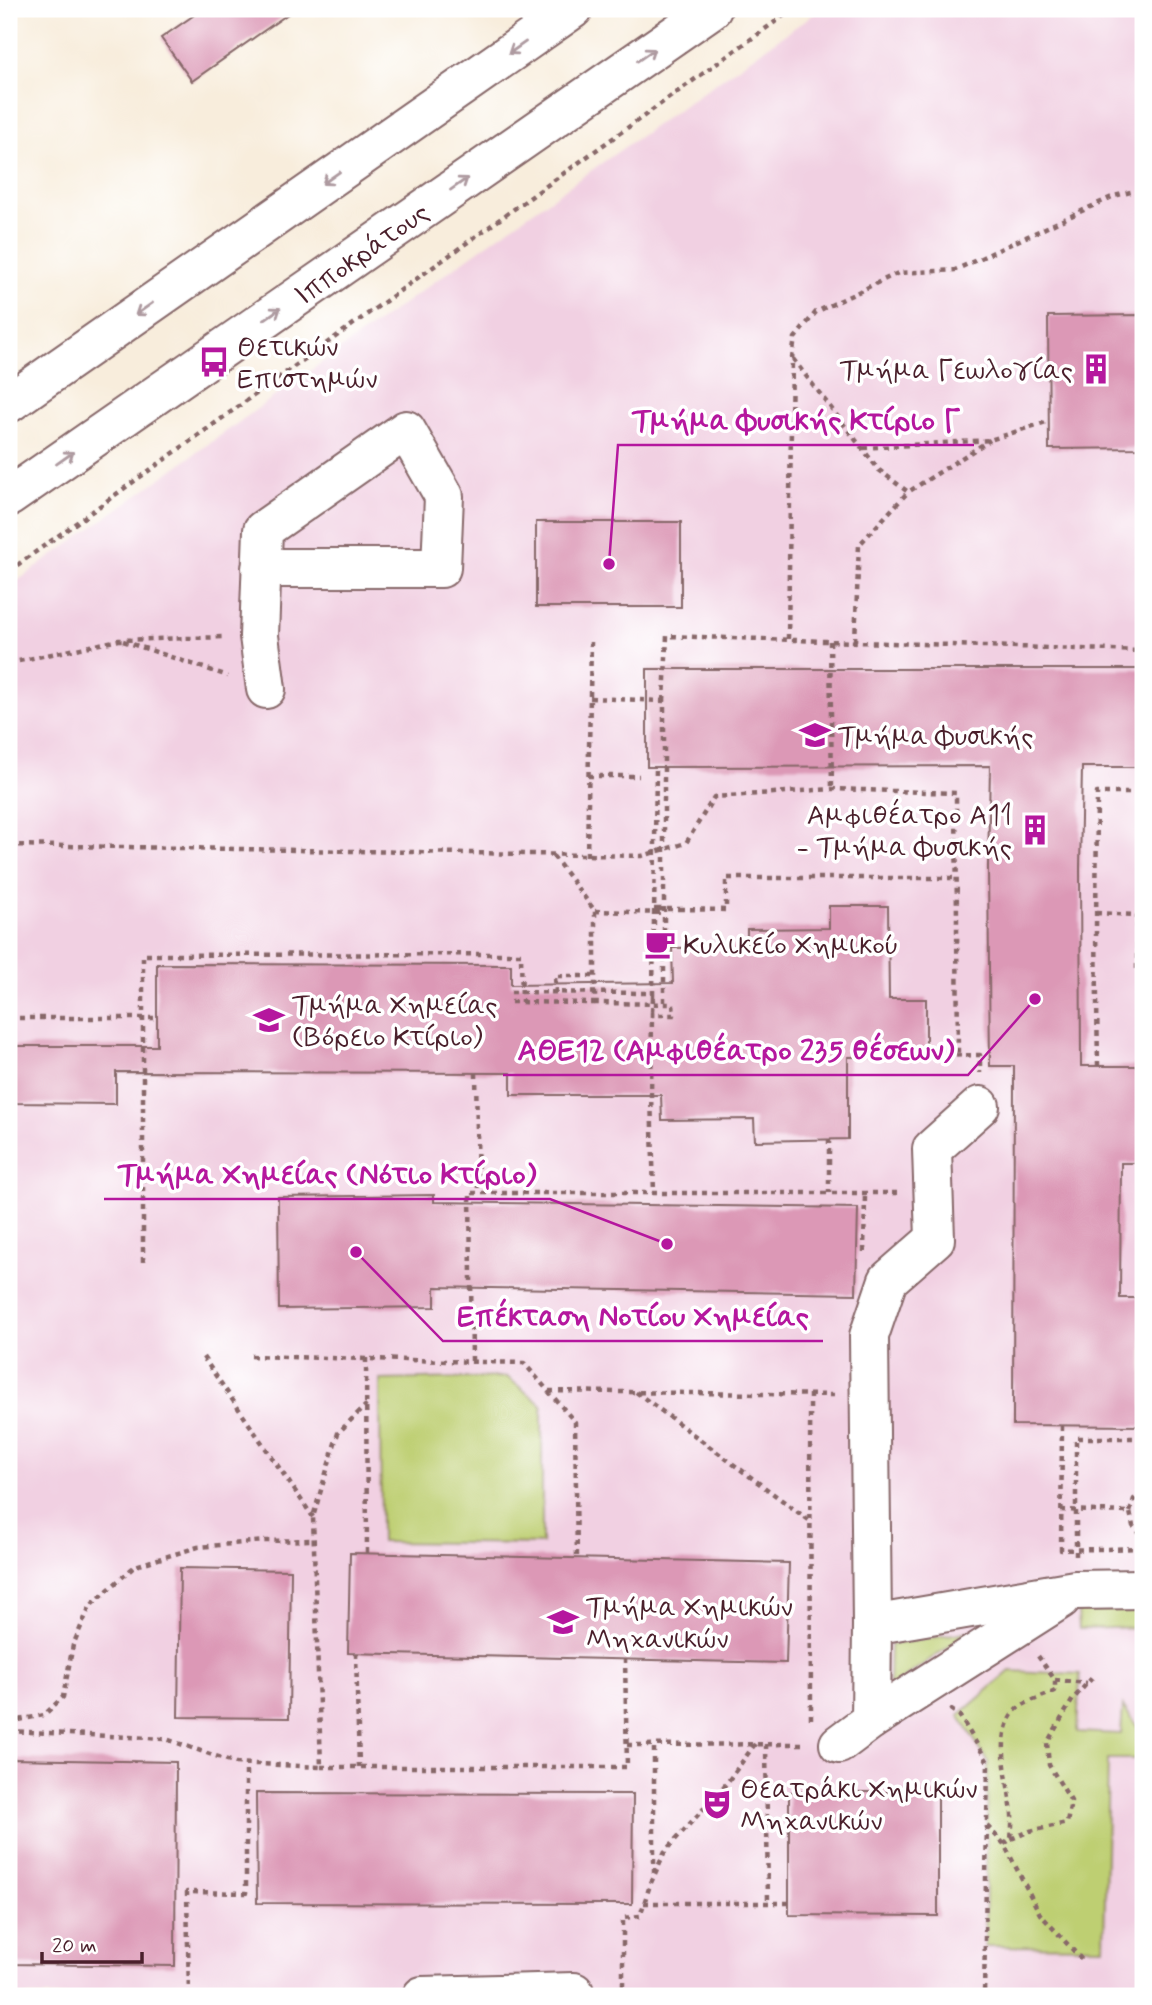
<svg xmlns="http://www.w3.org/2000/svg" width="1152" height="2005" font-family="Mynerve,sans-serif">
<style>
.built{fill:#f1d0e2}
.green{fill:#becf72;stroke:#84774e;stroke-width:2}
.building{fill:#dc98b6}
.lines{fill:none;stroke-linecap:round;stroke-linejoin:round}
.minor-casing{stroke:#876769;stroke-width:42}
.path{stroke:#876769;stroke-width:4.5;stroke-dasharray:5 5;stroke-linecap:butt}
.minor{stroke:#fff;stroke-width:38}
.path-bridge{stroke:#876769;stroke-width:4.5;stroke-dasharray:5 5;stroke-linecap:butt}
.oneway{stroke:#ae9aa0}
.labels{text-anchor:middle;stroke-width:7;stroke-linejoin:round;paint-order:stroke}
.street-label{font-size:28px;fill:#4a1f2b;stroke:#fff}
.poi-label{font-size:28px;fill:#4a1f2b;stroke:#fff;text-anchor:start}
.leader{fill:none;stroke:#b5179e;stroke-width:2.5}
.callout-dot{fill:#b5179e;stroke:#fff;stroke-width:2.5}
.callout-label{font-size:30px;text-anchor:middle;font-weight:bold;fill:#b5179e;stroke:#fff;stroke-width:7;stroke-linejoin:round;paint-order:stroke}
</style>
<rect width="100%" height="100%" fill="#fff"/>
<filter id="ink" filterUnits="userSpaceOnUse"><feTurbulence type="fractalNoise" baseFrequency=".0143" numOctaves="2"/><feDisplacementMap in="SourceGraphic" scale="14" xChannelSelector="R" yChannelSelector="G"/><feConvolveMatrix kernelMatrix="1 2 1 2 8 2 1 2 1" color-interpolation-filters="sRGB"/></filter>
<filter id="wash" filterUnits="userSpaceOnUse"><feTurbulence type="fractalNoise" baseFrequency=".00686" numOctaves="4" result="noise"/><feDisplacementMap in="SourceGraphic" scale="28" xChannelSelector="R" yChannelSelector="G"/><feGaussianBlur stdDeviation="1.57" result="paint"/><feColorMatrix in="noise" values="0 0 0 0 0 0 0 0 0 0 0 0 0 0 0 0 0 1.4 0 .05"/><feComposite in="paint" operator="in"/></filter>
<g filter="url(#wash)">
<rect width="100%" height="100%" fill="#f8eddc"/>
<!-- built -->
<polygon class="built" points="821,9 1143,9 1143,1996 9,1996 9,587 515,224"/>
<!-- green -->
<g class="green">
<polygon points="507,1377 542,1405 542,1544 381,1542 380,1380"/>
<polygon points="1143,1609 1143,1627 1079,1629 1078,1611"/>
<polygon points="971,1631 889,1688 890,1645"/>
<polygon points="1010,1671 1080,1674 1077,1732 1121,1734 1123,1706 1138,1728 1136,1759 1108,1759 1104,1947 985,1946 988,1762 959,1715"/>
</g>
<g id="blocks">
<!-- building -->
<g class="building">
<polygon points="203,9 295,9 192,81 161,38"/>
<polygon points="1143,315 1143,448 1049,449 1048,316"/>
<rect x="536" y="522" width="145" height="85"/>
<polygon points="647,669 1143,669 1143,767 1082,767 1080,868 1081,1066 1143,1066 1143,1163 1121,1163 1120,1298 1143,1298 1143,1426 1013,1425 1014,1066 990,1066 988,867 990,766 647,767"/>
<polygon points="829,906 888,906 889,999 926,999 926,1056 848,1057 848,1139 755,1141 754,1119 662,1120 661,1095 511,1095 511,1073 116,1072 116,1104 9,1103 9,1046 157,1046 157,964 511,965 511,985 673,983 672,948 747,947 747,929 829,928"/>
<polygon points="434,1195 434,1202 858,1208 856,1294 435,1287 435,1307 279,1309 278,1197"/>
<polygon points="350,1553 789,1563 786,1663 348,1653"/>
<polygon points="180,1568 291,1570 289,1718 178,1717"/>
<polygon points="9,1759 176,1762 175,1966 9,1964"/>
<polygon points="789,1792 938,1792 938,1916 789,1915"/>
<polygon points="256,1793 633,1794 632,1904 257,1903"/>
</g>
</g>
</g>
<g filter="url(#ink)">
<use href="#blocks" fill-opacity="0" stroke="#876769" stroke-width="2"/>
<g class="lines">
<!-- minor casing -->
<g class="minor-casing">
<g id="minor">
<polyline points="9,403 573,9"/>
<polyline points="9,497 712,9"/>
<polyline points="261,568 441,568 444,496 406,430 263,530 259,636 266,689"/>
<polyline points="872,1625 869,1336 888,1280 935,1239 932,1149 980,1106"/>
<polyline points="871,1720 1061,1599"/>
<polyline points="839,1744 871,1720 872,1625 1075,1590 1143,1589"/>
<polyline points="422,1996 574,1992"/>
</g>
</g>
<!-- path -->
<g class="path">
<polyline points="793,359 879,470 908,492 990,440"/>
<polyline points="863,448 990,440 1049,421"/>
<polyline points="1136,513 1138,548"/>
<polyline points="1143,548 1138,548 1143,610"/>
<polyline points="9,571 793,9"/>
<polyline points="788,639 792,358 795,338 816,312 898,273 955,270 1114,196 1135,191"/>
<polyline points="123,641 228,676"/>
<polyline points="830,641 832,789"/>
<polyline points="855,641 859,545 908,492"/>
<polyline points="9,663 119,640 226,637"/>
<polyline points="590,698 664,701 664,1004"/>
<polyline points="664,701 667,636 1143,651"/>
<polyline points="588,776 639,776"/>
<polyline points="9,845 642,856 686,843 714,797 832,789 956,793 958,1056"/>
<polyline points="553,856 595,911 595,1003 673,1004 674,1015 652,1015"/>
<polyline points="587,856 591,642"/>
<polyline points="654,909 657,909"/>
<polyline points="680,909 726,910 726,878 957,878"/>
<polyline points="595,911 665,913"/>
<polyline points="1096,913 1137,915 1137,970"/>
<polyline points="556,993 555,976 595,976"/>
<polyline points="653,993 653,998"/>
<polyline points="511,1002 595,1003"/>
<polyline points="652,1012 651,1095 654,1193"/>
<polyline points="9,1018 157,1018"/>
<polyline points="926,1056 980,1055 980,1073"/>
<polyline points="1098,1066 1096,933 1097,793 1143,793"/>
<polyline points="476,1073 478,1193"/>
<polyline points="829,1139 829,1193"/>
<polyline points="864,1252 865,1193"/>
<polyline points="143,1262 143,955 521,954 522,1002"/>
<polyline points="251,1356 524,1363 575,1422 577,1558"/>
<polyline points="203,1357 313,1517"/>
<polyline points="366,1358 367,1554"/>
<polyline points="472,1361 470,1193 900,1193"/>
<polyline points="549,1391 834,1395"/>
<polyline points="636,1392 810,1521"/>
<polyline points="810,1394 811,1722"/>
<polyline points="1062,1426 1061,1550 1143,1548"/>
<polyline points="1061,1510 1130,1512 1133,1526 1143,1537"/>
<polyline points="1130,1512 1134,1499 1143,1490"/>
<polyline points="1076,1556 1076,1438 1143,1438"/>
<polyline points="356,1653 359,1767"/>
<polyline points="1055,1680 1087,1683"/>
<polyline points="950,1709 959,1715 988,1762 984,1996"/>
<polyline points="9,1722 44,1715 63,1697 73,1645 90,1606 135,1566 198,1547 264,1541 314,1540"/>
<polyline points="9,1731 166,1739 236,1763 321,1767 313,1517 338,1433 366,1405"/>
<polyline points="766,1744 768,1903"/>
<polyline points="627,1745 803,1744"/>
<polyline points="321,1767 627,1767 625,1659"/>
<polyline points="987,1826 1004,1844 1040,1914 1083,1961"/>
<polyline points="1011,1839 1030,1831 1067,1823 1071,1801 1049,1765 1047,1743 1073,1699 1092,1678"/>
<path d="M 1004,1844 L 1011,1839 C 1012,1828 1013,1817 1011,1806 C 1008,1779 994,1732 1016,1710 C 1022,1703 1045,1696 1055,1691 L 1055,1680 L 1038,1656"/>
<polyline points="654,1873 654,1745"/>
<polyline points="644,1903 789,1903"/>
<polyline points="189,1996 187,1892 246,1893 246,1764"/>
<polyline points="623,1996 623,1918 640,1916 650,1885 665,1851 726,1784 755,1744"/>
</g>
<!-- minor -->
<use href="#minor" class="minor"/>
<!-- path-bridge -->
<g class="path-bridge">
<polyline points="657,909 680,909"/>
<polyline points="511,992 653,993 656,767"/>
<polyline points="652,1012 653,998"/>
</g>
</g>
<!-- one-way arrows -->
<defs><path id="oneway-shaft" d="M-6 0H5M1.5-3L5.5 0L1.5 3" fill="none" stroke-width="1.6" stroke-linecap="round" stroke-linejoin="round" transform="scale(1.75)"/></defs>
<g class="oneway">
<use href="#oneway-shaft" transform="translate(517 48) rotate(145)"/>
<use href="#oneway-shaft" transform="translate(646 55) rotate(-35)"/>
<use href="#oneway-shaft" transform="translate(331 178) rotate(145)"/>
<use href="#oneway-shaft" transform="translate(459 184) rotate(-35)"/>
<use href="#oneway-shaft" transform="translate(144 309) rotate(145)"/>
<use href="#oneway-shaft" transform="translate(272 314) rotate(-35)"/>
<use href="#oneway-shaft" transform="translate(65 458) rotate(-35)"/>
</g>
</g>
<!-- icons -->
<defs>
<g id="bus-bare" transform="scale(2.415)"><path d="M-5-6H5V4H4V6H2V4H-2V6H-4V4H-5ZM-3.5-4V0h7V-4ZM-3.5 1.2v1.5H-2V1.2ZM2 1.2v1.5H3.5V1.2Z" fill="#b5179e" stroke="#fff" stroke-width="2.5" paint-order="stroke"/></g>
<g id="building-bare" transform="scale(2.415)"><path d="M-4-6H4V6H1V3H-1V6H-4ZM-2.5-4.3h1.7v1.8h-1.7ZM.8-4.3h1.7v1.8H.8ZM-2.5-1h1.7V.8h-1.7ZM.8-1h1.7V.8H.8Z" fill="#b5179e" stroke="#fff" stroke-width="2.5" paint-order="stroke"/></g>
<g id="university-bare" transform="scale(2.415)"><path d="M0-5L7-2L0 1L-7-2ZM-4 1L0 2.5L4 1V4Q0 6-4 4Z" fill="#b5179e" stroke="#fff" stroke-width="2.5" paint-order="stroke"/></g>
<g id="cafe-bare" transform="scale(2.415)"><path d="M-5.5-4.5H6V0H3Q3 3.5 0 3.5H-2.5Q-5.5 3.5-5.5 0ZM3-3.2v2h1.7v-2ZM-6 4.5H4V6H-6Z" fill="#b5179e" stroke="#fff" stroke-width="2.5" paint-order="stroke"/></g>
<g id="theatre-bare" transform="scale(2.415)"><path d="M-5-5.5Q0-4 5-5.5V0Q5 5 0 6Q-5 5-5 0ZM-3.3-2.5H-1v1.5H-3.3ZM1-2.5H3.3v1.5H1ZM-2.8 1Q0 5.5 2.8 1Z" fill="#b5179e" stroke="#fff" stroke-width="2.5" paint-order="stroke"/></g>
</defs>
<g fill-rule="evenodd">
<use href="#bus-bare" x="214" y="362"/>
<use href="#building-bare" x="1096" y="369"/>
<use href="#university-bare" x="815" y="735"/>
<use href="#building-bare" x="1035" y="830"/>
<use href="#cafe-bare" x="660" y="944"/>
<use href="#university-bare" x="269" y="1020"/>
<use href="#university-bare" x="563" y="1622"/>
<use href="#theatre-bare" x="717" y="1804"/>
</g>
<g class="labels">
<!-- street labels -->
<g class="street-label">
<text transform="translate(361 253) rotate(-35)" y="10">Ιπποκράτους</text>
</g>
<!-- poi labels -->
<g class="poi-label">
<text x="237" y="356">Θετικών<tspan x="237" dy="32">Επιστημών</tspan></text>
<text x="1073" y="379" text-anchor="end">Τμήμα Γεωλογίας</text>
<text x="838" y="745">Τμήμα Φυσικής</text>
<text x="1012" y="824" text-anchor="end">Αμφιθέατρο Α11<tspan x="1012" dy="32">- Τμήμα Φυσικής</tspan></text>
<text x="683" y="954">Κυλικείο Χημικού</text>
<text x="292" y="1014">Τμήμα Xημείας<tspan x="292" dy="32">(Βόρειο Κτίριο)</tspan></text>
<text x="586" y="1616">Τμήμα Χημικών<tspan x="586" dy="32">Μηχανικών</tspan></text>
<text x="740" y="1798">Θεατράκι Χημικών<tspan x="740" dy="32">Μηχανικών</tspan></text>
</g>
</g>
<!-- callouts -->
<path class="leader" d="M609 564L618 445H974M1035 999L968 1075H503M667 1244L550 1199H104M356 1252L443 1341H823"/>
<g class="callout-dot">
<circle cx="609" cy="564" r="7"/>
<circle cx="1035" cy="999" r="7"/>
<circle cx="667" cy="1244" r="7"/>
<circle cx="356" cy="1252" r="7"/>
</g>
<g class="callout-label">
<text x="796" y="430">Τμήμα Φυσικής Κτίριο Γ</text>
<text x="736" y="1060">ΑΘΕ12 (Αμφιθέατρο 235 θέσεων)</text>
<text x="327" y="1184">Τμήμα Χημείας (Νότιο Κτίριο)</text>
<text x="633" y="1326">Επέκταση Νοτίου Χημείας</text>
</g>
<!-- margin -->
<rect width="1152" height="2005" fill="none" stroke="#fff" stroke-width="35"/>
<!-- scale -->
<path d="M42 1952v10h100v-10" fill="none" stroke="#4a1f2b" stroke-width="3.5"/>
<text x="52" y="1952" font-size="21" fill="#4a1f2b" stroke="#ffffff" stroke-width="5" paint-order="stroke">20 m</text>
</svg>
